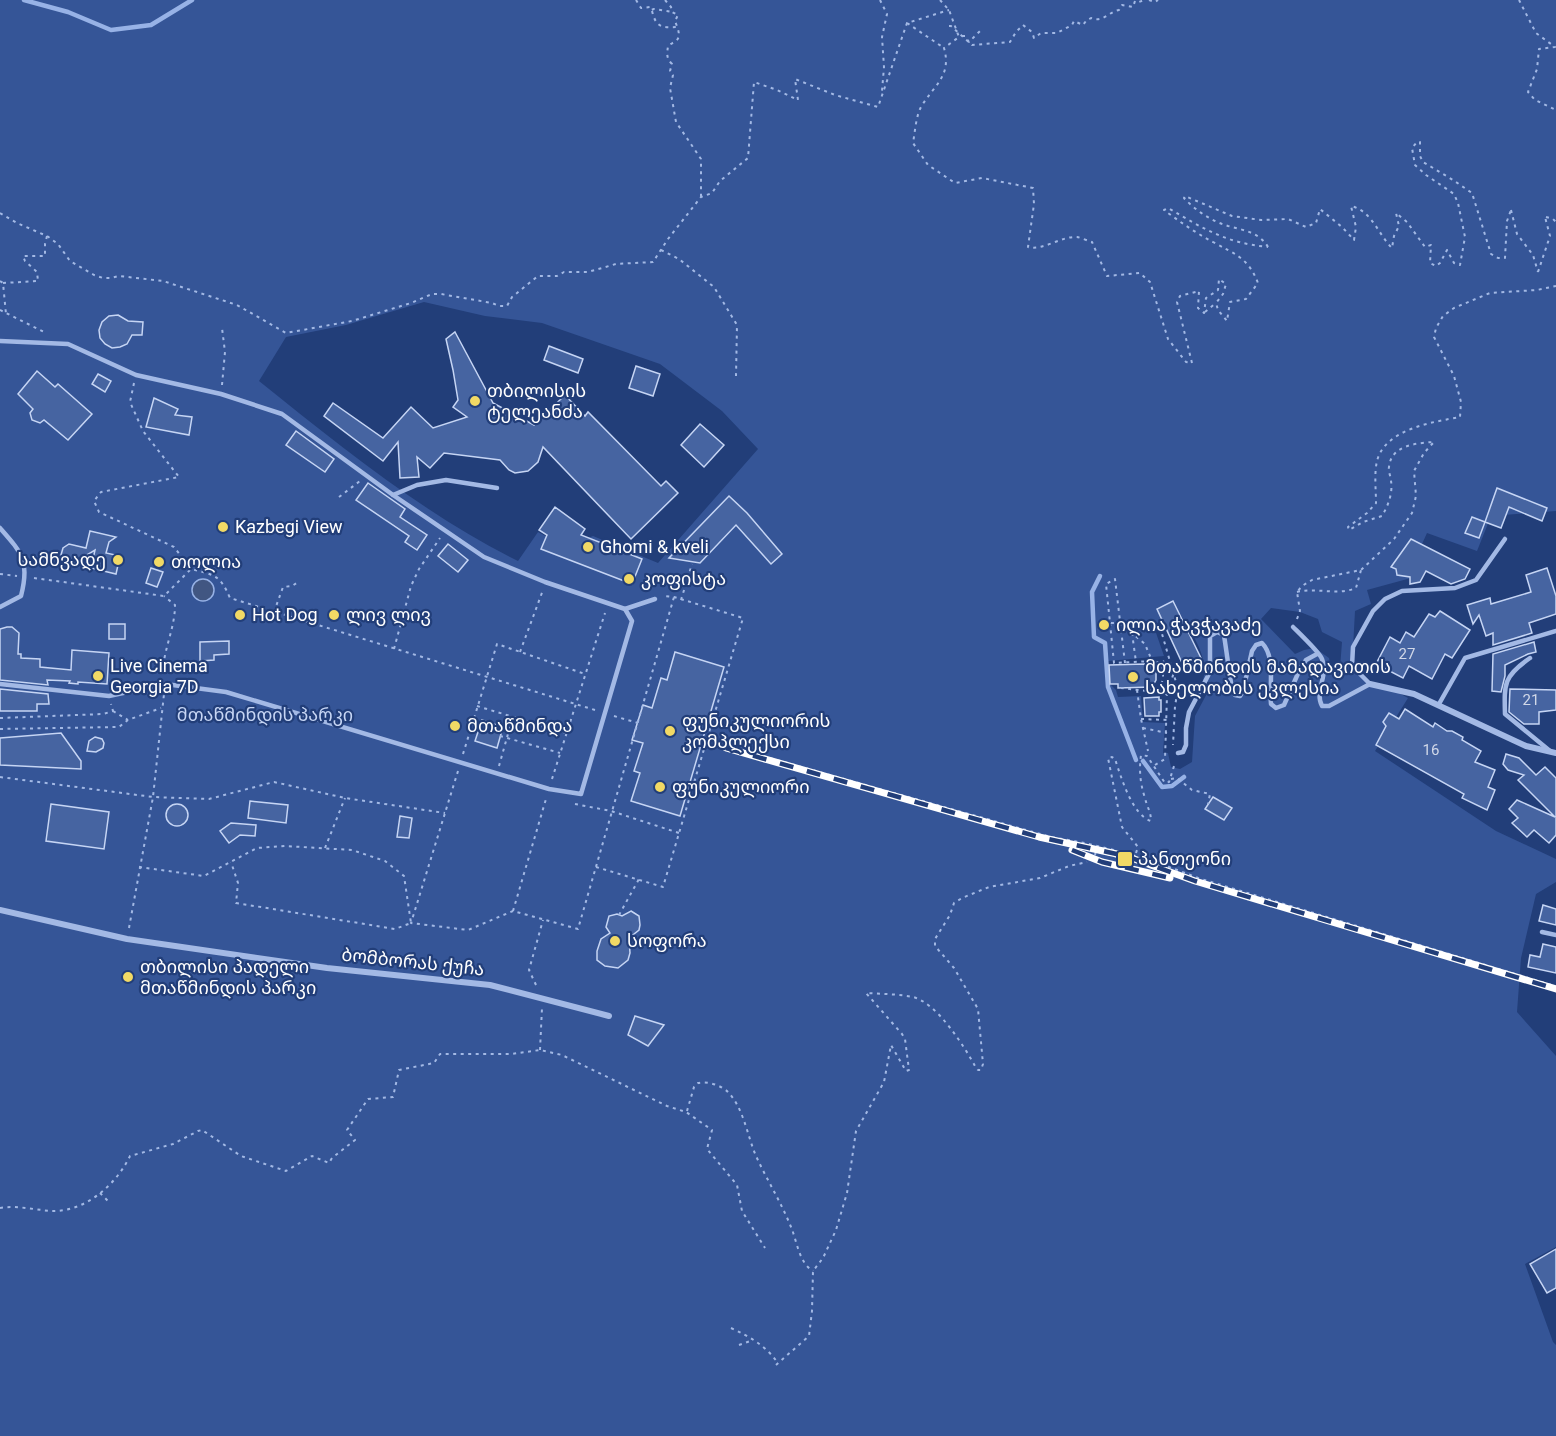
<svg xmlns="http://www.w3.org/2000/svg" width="1556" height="1436" font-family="Roboto,'Noto Sans Georgian',sans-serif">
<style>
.green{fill:#355597;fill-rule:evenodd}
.water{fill:#415682;stroke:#97b2e6;stroke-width:1.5}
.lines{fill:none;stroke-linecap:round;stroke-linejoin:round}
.stream{stroke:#97b2e6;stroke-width:4.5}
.building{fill:#4664a1;stroke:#c6d5f4;stroke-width:1.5}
.path{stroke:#a3b9e5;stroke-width:2;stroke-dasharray:3 4.5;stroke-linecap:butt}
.lane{stroke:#a3b9e5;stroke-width:4.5}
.street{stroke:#a3b9e5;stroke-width:6}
.rail-casing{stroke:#fff;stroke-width:7}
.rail{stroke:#223e79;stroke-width:4.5;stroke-dasharray:14;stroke-linecap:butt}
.poi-dot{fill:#f1d965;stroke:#223e79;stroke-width:2}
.labels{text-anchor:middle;stroke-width:4.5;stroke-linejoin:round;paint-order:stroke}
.number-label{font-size:15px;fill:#d1d8e8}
.poi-label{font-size:18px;fill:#fff;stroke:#223e79;text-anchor:start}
.park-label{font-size:18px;fill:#c6d5f4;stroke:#223e79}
.street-label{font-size:18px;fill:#fff;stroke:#223e79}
</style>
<rect width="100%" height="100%" fill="#223e79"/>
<!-- green -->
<path class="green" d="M 0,0 L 1556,0 L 1556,511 L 1491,516 L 1477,551 L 1427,533 L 1412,566 L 1411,578 L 1367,590 L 1371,604 L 1355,611 L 1352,666 L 1370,684 L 1388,687 L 1408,698 L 1375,751 L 1496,831 L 1556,859 L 1556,882 L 1536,894 L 1521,958 L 1517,1012 L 1556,1056 L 1556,1247 L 1525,1264 L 1553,1342 L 1556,1345 L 1556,1436 L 0,1436 ZM 424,302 L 485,316 L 542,323 L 660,364 L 722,411 L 758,449 L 658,563 L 593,536 L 566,547 L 538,532 L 518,561 C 425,515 340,446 259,381 L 286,337 L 346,325 ZM 1173,602 C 1185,624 1211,655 1203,680 L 1212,684 L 1195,716 L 1192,762 L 1180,769 L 1171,767 L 1168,753 L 1163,753 L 1165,723 L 1143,722 L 1141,696 L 1118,697 L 1116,690 L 1110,684 L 1108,661 L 1164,656 L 1154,627 L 1162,618 L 1157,608 ZM 1271,608 L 1300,612 L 1318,619 L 1322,632 L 1342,642 L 1340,668 L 1331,668 L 1329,658 L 1315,648 L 1304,650 L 1295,654 L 1261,619 Z"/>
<!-- water -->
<circle class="water" cx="203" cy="590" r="11"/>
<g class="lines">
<!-- stream -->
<g class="stream">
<polyline points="24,0 68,12 111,30 151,25 192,0"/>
<polyline points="1100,576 1092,592 1094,637 1105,643 1108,687 1136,760"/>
<polyline points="1143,761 1162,787 1172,786 1184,777"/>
</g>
</g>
<!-- building -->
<g class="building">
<polygon points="118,315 128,321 143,322 142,335 132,335 127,344 120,347 112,348 105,344 100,338 99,330 102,322 109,316"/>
<polygon points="455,332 493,403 534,425 565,395 585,416 588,412 661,486 666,481 678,493 631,539 543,447 538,462 528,471 515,473 509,470 500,460 444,453 430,468 417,457 419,477 400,478 398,442 383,461 324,416 333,403 383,438 411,407 433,428 467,417 453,407 458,400 453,370 446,339"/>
<polygon points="549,346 583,359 578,373 544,360"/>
<polygon points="636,366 660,374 653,396 629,388"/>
<polygon points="37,371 55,387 58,384 92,414 68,440 44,420 40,423 32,420 30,413 33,409 18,394"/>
<polygon points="98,374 111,381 105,392 92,384"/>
<polygon points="154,398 178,409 175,415 192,417 189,435 146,427"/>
<polygon points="700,424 724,445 704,467 681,445"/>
<polygon points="296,431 334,459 325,472 286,445"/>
<polygon points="368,483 405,509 400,517 427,535 417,550 405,542 409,536 356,500"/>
<polygon points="1497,488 1547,508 1542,521 1509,507 1501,528 1485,522"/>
<polygon points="729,496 747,513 782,554 771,564 736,525 700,563 669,558"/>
<polygon points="555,507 585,529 581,535 642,559 632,584 541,549 547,535 539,530"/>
<polygon points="1472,517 1485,522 1479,538 1465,533"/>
<polygon points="90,531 116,537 109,542 106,553 120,556 116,574 91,568 95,550 72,564 65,562 61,555 63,548 69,544 86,548"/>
<polygon points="1411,539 1470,569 1465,579 1451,584 1426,571 1420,582 1410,584 1410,577 1397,575 1396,569 1391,567"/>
<polygon points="448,544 468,560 458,572 438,556"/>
<polygon points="151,568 163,572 157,587 146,583"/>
<polygon points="1547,568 1556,596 1556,614 1529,623 1532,633 1493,645 1493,633 1486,636 1479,615 1473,624 1467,605 1490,598 1491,604 1531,592 1526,575"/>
<polygon points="1173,601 1202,660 1184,667 1157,609"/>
<polygon points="1440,611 1470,630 1452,658 1445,654 1432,679 1409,666 1403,678 1376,664 1390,637 1400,643 1406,632 1414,637 1429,614 1435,617"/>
<rect x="109" y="624" width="16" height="15"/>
<polygon points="7,627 12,627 19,633 18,654 21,654 21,658 40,659 40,667 71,670 72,650 109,653 107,684 78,682 78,684 69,683 70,681 47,680 48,685 0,680 0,629"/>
<polygon points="229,641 229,654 214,655 214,660 200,661 200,642"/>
<polygon points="1534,642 1536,652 1528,654 1505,665 1505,676 1501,692 1492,691 1493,654"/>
<polygon points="675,652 724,667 680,816 631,801 640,773 634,771 643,743 632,740 643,705 652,708 661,678 667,680"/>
<polygon points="1145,664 1153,667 1156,670 1156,680 1152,687 1118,688 1118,684 1110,684 1109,665"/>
<polygon points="0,689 48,694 49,704 37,704 37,711 0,711"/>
<polygon points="1510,689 1556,690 1556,710 1539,712 1539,724 1524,724 1509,712"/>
<polygon points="1159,697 1159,700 1161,700 1161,712 1159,712 1159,716 1145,716 1144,698"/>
<polygon points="1405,709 1433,727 1435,723 1447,731 1452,731 1463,737 1462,740 1481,751 1475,762 1495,770 1488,787 1495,790 1487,810 1462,798 1464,794 1376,745 1386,726 1383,722 1389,713 1399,719"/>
<polygon points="482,720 503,727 497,748 475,741"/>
<polygon points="61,733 81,761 81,769 0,765 0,738"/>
<polygon points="95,737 102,739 104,743 103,748 96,752 87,751 89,741"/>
<polygon points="1506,754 1519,758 1536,775 1545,767 1556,778 1556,835 1549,843 1534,830 1527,837 1512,823 1518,818 1509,809 1517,800 1555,817 1518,780 1524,775 1508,770 1503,764"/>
<polygon points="1213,797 1232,808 1224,820 1205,809"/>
<polygon points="250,801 288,805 286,823 248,818"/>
<circle cx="177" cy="815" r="11"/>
<polygon points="51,804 109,812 104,849 46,841"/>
<polygon points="400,816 412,818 409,838 397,837"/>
<polygon points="231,823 256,825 255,836 240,835 229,843 220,831"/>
<polygon points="1543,905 1556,909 1556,925 1539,921"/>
<polygon points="631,911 639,916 640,925 639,930 629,938 630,953 628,960 618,968 605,966 597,960 597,951 601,939 610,933 606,927 609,916 617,914 622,916"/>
<polygon points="1543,944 1556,947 1556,973 1528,967 1530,955 1540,957"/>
<polygon points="635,1016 664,1025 648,1046 628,1035"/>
<polygon points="1556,1249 1556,1288 1547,1293 1530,1264"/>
</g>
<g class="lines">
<!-- path -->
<g class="path">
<polyline points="636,0 641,8 650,7 651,10 654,9 672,12"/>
<path d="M 665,0 L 671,7 L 672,12 L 678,15 L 675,21 C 677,27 682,36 676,41 C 673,43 670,44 668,46 C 667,54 666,58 672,64 L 670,71 L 673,75 L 670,88 L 676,122 L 701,159 L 701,197"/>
<polyline points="880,0 887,14 882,37 884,67 882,91"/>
<path d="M 940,0 L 949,10 L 959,37 L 944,48 C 952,76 934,85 921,107 C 916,116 915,132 913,143 L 928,165 L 955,183 L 982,178 L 1033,188 L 1034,204 L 1028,247 C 1043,251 1061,236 1077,237 C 1082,238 1088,241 1092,242 L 1107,276 L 1140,273 L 1150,282 L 1168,339 L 1186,362 L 1192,363 L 1177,302 L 1180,296 L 1199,291 L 1198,308 L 1204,313 L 1206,298 L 1218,290 L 1219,279 L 1226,284 L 1223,294 L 1216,303 L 1218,310 L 1227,321 L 1230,302 L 1246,299 L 1258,283 C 1248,257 1234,254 1213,242 C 1196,233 1180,222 1164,210 L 1168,208 C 1204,229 1226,243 1268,247"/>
<polyline points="1149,0 1155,2 1158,0"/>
<polyline points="1519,0 1536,33 1555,47 1539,49 1537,69 1528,92 1535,100 1556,110"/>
<path d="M 652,11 C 656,27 661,28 678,27"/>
<polyline points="907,23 944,48"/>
<path d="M 949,26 L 951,26 L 972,45 L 1010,42 L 1016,32 L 1023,25 L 1032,32 L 1034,38 L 1041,33 L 1057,33 L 1072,25 L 1074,21 L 1083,25 L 1086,21 L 1091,18 C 1103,23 1108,12 1119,10 L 1122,5 L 1133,7 L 1135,1 L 1139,2 L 1144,0"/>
<polyline points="962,36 965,36 969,42 983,28"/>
<polyline points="1511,210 1517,234 1533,255 1538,272"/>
<polyline points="0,213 17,223 47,236 58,244 70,261 94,275 103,278 111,278 119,276 163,281 237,305 286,333 352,321 411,303 432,294 441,294 492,303 499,306 507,306 512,297 538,276 557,276 564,272 588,272 616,264 653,262 668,239 701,197 712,193 720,181 748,158 754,82 777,90 798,100 795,79 835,95 878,107 907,23 949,10"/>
<polyline points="1546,217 1553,219 1556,222"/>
<path d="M 1268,247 C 1259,232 1243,230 1228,226 C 1211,221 1195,210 1184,198 L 1185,196 L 1232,216 L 1261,220 L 1288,219 L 1306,227 L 1316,223 L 1320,209 L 1342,227 L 1354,240 L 1356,227 L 1351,206 C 1372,211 1378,234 1392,248 L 1394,236 L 1399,226 L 1396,213 L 1407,222 L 1425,247 L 1431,245 L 1430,263 L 1436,266 L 1440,263 L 1447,250 L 1454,263 L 1460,265 L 1465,237 L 1458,203 L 1454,194 L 1426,175 L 1415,165 L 1412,148 L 1417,142 L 1420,142 L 1420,156 L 1423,162 L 1453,180 L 1472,193 L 1491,254 L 1498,258 L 1505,258 L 1507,221 L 1511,210"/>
<polyline points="661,250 679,259 714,287 737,325 736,376"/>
<polyline points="1538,272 1550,236 1545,217"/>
<polyline points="0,281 3,283 6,314"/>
<polyline points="3,283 38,281 37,272 25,261 23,256 45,256 45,244 47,236"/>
<polyline points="0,310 46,333"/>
<polyline points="1205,312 1216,303"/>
<polyline points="134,383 130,402 143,431 179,477 101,492 94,501 99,512 174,547 191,569"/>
<polyline points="222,385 225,352 222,328"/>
<polyline points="339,497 360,481"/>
<polyline points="0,574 17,576"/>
<path d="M 34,578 L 164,596 L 191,569 C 215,575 220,575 230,598 L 595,710"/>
<path d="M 1297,592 C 1317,587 1336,596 1356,588 L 1361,570"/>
<polyline points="681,600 692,564"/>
<polyline points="274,612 283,587 292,586 298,582"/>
<path d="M 1297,619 L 1300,611 L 1297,592 L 1302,586 L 1312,580 L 1361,570 L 1394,539 L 1412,513 L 1416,496 L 1414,471 L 1424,453 L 1434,442 C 1417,443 1391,445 1389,467 C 1388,471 1391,477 1391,481 C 1393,493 1388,506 1382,516 L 1363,522 L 1349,530 L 1348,527 L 1367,513 L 1376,503 C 1376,490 1374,474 1377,461 C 1385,429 1433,422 1460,417 L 1461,402 L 1454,376 L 1434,337 L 1436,328 L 1443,316 L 1454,308 L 1490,293 L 1537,290 L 1556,286"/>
<path d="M 1110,623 L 1114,663 L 1152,661 L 1160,663 C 1165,673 1163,679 1160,689 L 1147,691 L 1121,688"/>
<polyline points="1160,627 1178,689 1175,706 1173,745"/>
<polyline points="1132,633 1136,662"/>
<polyline points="394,649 411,586 419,569 440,538"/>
<polyline points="520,652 543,590"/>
<polyline points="1125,663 1115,579 1106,584 1110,623 1120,623 1145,644 1152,661"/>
<path d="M 163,673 C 163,650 175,629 175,605 L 164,596"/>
<polyline points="1137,690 1141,719 1148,751"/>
<polyline points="477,706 566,733"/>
<polyline points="113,711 128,720"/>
<polyline points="614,716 638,723"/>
<polyline points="0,718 103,714 113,711 111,704"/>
<polyline points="1141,719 1167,720"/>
<polyline points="1143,728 1167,733"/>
<polyline points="0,729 119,727 128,720 161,708"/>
<polyline points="500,736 560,753"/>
<path d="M 727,746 L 1051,837 C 1103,845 1150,859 1198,878 L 1555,986"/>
<polyline points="463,754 497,644 585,674"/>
<polyline points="1155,765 1165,759 1167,695 1160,689 1169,688 1174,672 1167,660 1160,663"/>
<polyline points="499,766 513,716"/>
<polyline points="458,771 411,923 468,930 513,911 578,929 674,597"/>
<polyline points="0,777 153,797 209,799 274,782 345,798 445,813"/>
<polyline points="552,779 605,613"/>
<polyline points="1171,779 1177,778 1192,790 1210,794 1208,804"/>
<polyline points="575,804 611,811 679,833"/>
<polyline points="325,848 345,798"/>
<path d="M 1136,853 L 1138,847 L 1122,827 L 1108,758 L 1112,757 L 1115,759 C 1121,777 1132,815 1151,821 C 1151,812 1147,807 1145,798 C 1140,783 1139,770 1141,755 L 1147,756 L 1165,783 L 1169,782 L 1175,763"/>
<polyline points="1095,855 1096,851 1125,859"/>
<polyline points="139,867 204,876 257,848 285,846 352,850 385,861 404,876 411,923 395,929 236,903 238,883 231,862"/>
<polyline points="596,867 663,887 743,618 674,597 664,596"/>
<polyline points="513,911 546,799"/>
<polyline points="619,915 639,879"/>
<polyline points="129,928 153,797 164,694"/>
<polyline points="536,985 529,970 543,920"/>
<polyline points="540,1050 542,1008"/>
<path d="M 687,1111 L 694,1087 L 698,1083 C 707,1081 721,1085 728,1092 C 744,1109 747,1135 756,1156 C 767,1180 781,1202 791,1227 C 797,1241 799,1263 813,1271"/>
<polyline points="100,1193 110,1203"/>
<path d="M 0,1208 C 17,1205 35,1210 52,1211 C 85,1212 116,1185 130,1156 L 173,1144 L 198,1131 L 202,1130 L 241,1156 L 286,1171 L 312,1156 L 329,1163 L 332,1158 L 355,1140 L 347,1130 L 368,1099 L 393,1097 L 399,1070 L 434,1063 L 440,1054 L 511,1054 L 540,1050 L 562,1055 L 667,1106 L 686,1112 L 712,1130 L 707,1149 L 737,1185 L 742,1211 L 765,1248"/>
<path d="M 731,1328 C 750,1337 765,1345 778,1363"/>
<polyline points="739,1345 753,1340"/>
<path d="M 776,1365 L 809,1336 L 812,1311 L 813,1271 L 823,1258 L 836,1230 L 847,1193 L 856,1131 L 884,1082 L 891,1045 L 906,1071 L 909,1070 L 905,1039 L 902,1034 L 866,993 C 882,994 898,994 913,997 C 937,1003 964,1046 975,1066 L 978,1070 L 981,1070 L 983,1064 L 978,1009 L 954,968 L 935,946 L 935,939 L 950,915 L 954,903 L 962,898 L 989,887 L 1040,878 L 1069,866 L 1087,862"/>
</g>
<!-- lane -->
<g class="lane">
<polyline points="0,341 68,344 136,375 221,394 282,414 393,495 484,557 545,582 625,609 632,621 581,794 549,789 226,692 165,684 109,696 0,684"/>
<polyline points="393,495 417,485 446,480 497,488"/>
<path d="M 0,528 C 22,553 30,561 21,596 L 0,607"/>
<polyline points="625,609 655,599"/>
<path d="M 1293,627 C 1299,633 1320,653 1322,659 C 1329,675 1314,691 1322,706 L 1329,706 L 1370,684 L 1352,666 L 1353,647 L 1373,611 L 1385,599 L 1402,591 L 1455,588 L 1476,580 L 1505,539"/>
<path d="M 1530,658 C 1504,676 1504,683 1505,714 L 1550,751"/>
<polyline points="1439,704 1465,658 1556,631"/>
<path d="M 1178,753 L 1183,752 L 1186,745 L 1186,728 L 1189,712 L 1210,672 L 1210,636 L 1217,632 L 1224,635 L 1231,683 L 1235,695 L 1240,696 L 1243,691 L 1252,651 L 1256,645 L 1262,643 C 1276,657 1269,686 1271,704 L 1276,708 L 1284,705 L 1300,669 L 1306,660 L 1317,654"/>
<polyline points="1542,932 1556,935"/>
</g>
<!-- street -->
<g class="street">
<polyline points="1370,684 1414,694 1526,746 1556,753"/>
<polyline points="0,910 127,939 327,968 490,985 609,1016"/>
</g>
<!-- rail casing -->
<g class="rail-casing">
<g id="rail">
<polyline points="726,748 1039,837 1126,856 1195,881 1556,989"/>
<polyline points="1072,850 1102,862 1170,878"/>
</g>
</g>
<!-- rail -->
<use href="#rail" class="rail"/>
</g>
<!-- markers -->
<g class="poi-dot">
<circle cx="475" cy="401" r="6"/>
<circle cx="223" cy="527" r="6"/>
<circle cx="588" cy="547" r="6"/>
<circle cx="118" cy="560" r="6"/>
<circle cx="159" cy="562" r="6"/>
<circle cx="629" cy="579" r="6"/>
<circle cx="240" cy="615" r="6"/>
<circle cx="334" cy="615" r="6"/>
<circle cx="1104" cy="625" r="6"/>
<circle cx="98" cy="676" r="6"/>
<circle cx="1133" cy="677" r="6"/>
<circle cx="455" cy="726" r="6"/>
<circle cx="670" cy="731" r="6"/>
<circle cx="660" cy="787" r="6"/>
<rect x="1117" y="851" width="16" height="16" rx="3"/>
<circle cx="615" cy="941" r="6"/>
<circle cx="128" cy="977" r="6"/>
</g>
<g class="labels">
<!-- number labels -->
<g class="number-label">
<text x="1407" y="659">27</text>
<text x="1531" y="705">21</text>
<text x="1431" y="755">16</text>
</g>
<!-- poi labels -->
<g class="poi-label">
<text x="487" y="397">თბილისის<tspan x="487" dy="21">ტელეანძა</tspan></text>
<text x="235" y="533">Kazbegi View</text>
<text x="600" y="553">Ghomi &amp; kveli</text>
<text x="106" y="566" text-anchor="end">სამნვადე</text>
<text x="171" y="568">თოლია</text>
<text x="641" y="585">კოფისტა</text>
<text x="252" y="621">Hot Dog</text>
<text x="346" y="621">ლივ ლივ</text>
<text x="1116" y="631">ილია ჭავჭავაძე</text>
<text x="110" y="672">Live Cinema<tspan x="110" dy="21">Georgia 7D</tspan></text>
<text x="1145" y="673">მთაწმინდის მამადავითის<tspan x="1145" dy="21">სახელობის ეკლესია</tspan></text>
<text x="682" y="727">ფუნიკულიორის<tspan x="682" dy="21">კომპლექსი</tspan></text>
<text x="467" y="732">მთაწმინდა</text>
<text x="672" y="793">ფუნიკულიორი</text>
<text x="1138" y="865">პანთეონი</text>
<text x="627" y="947">სოფორა</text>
<text x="140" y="973">თბილისი პადელი<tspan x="140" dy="21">მთაწმინდის პარკი</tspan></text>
</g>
<!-- park labels -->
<g class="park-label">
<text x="265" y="721">მთაწმინდის პარკი</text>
</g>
<!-- street labels -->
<g class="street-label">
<text transform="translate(413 962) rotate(6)" y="6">ბომბორას ქუჩა</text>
</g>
</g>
</svg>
